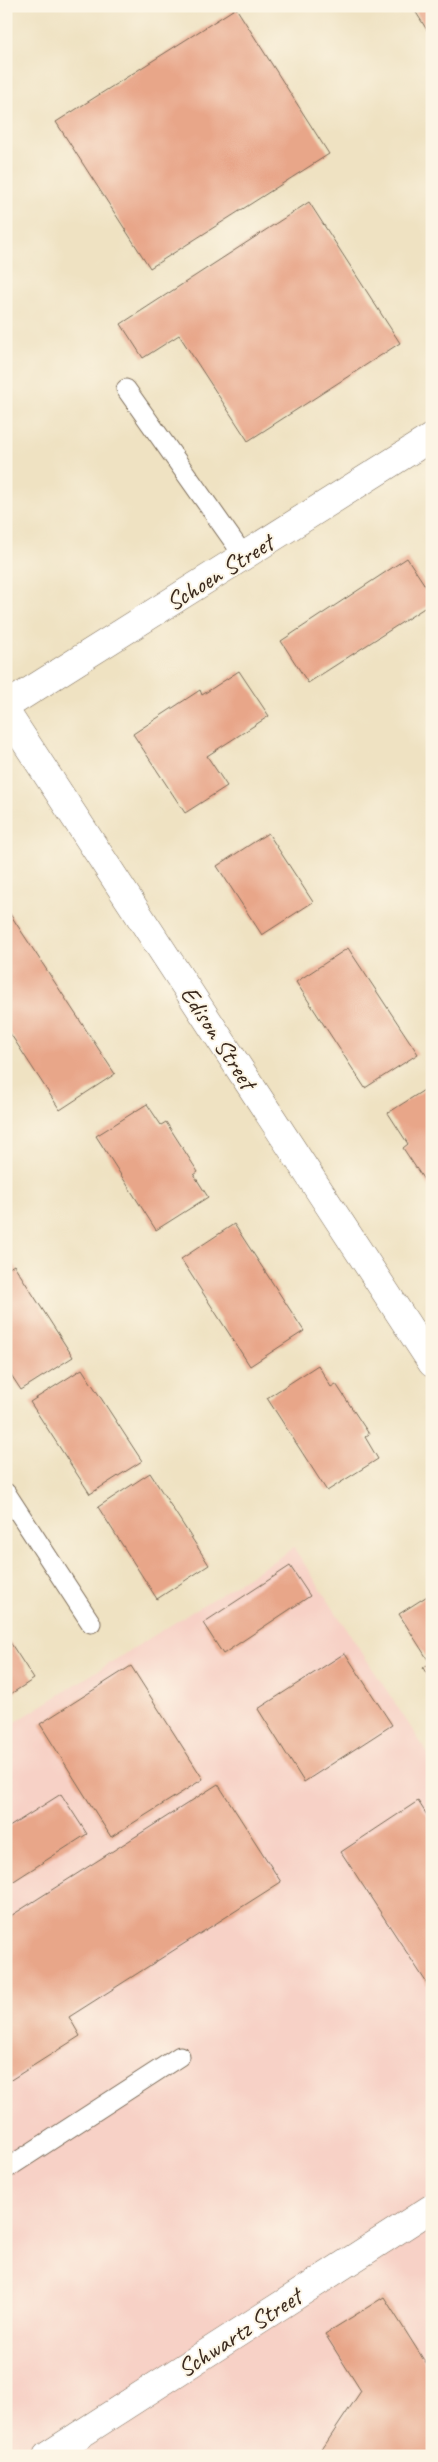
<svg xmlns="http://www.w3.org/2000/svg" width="438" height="2462" font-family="Caveat,sans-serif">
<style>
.built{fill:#f7d1c6}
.building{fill:#e8a689}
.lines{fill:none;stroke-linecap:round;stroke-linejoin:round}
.lane-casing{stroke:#7a6a57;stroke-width:21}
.street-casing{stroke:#7a6a57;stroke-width:29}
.lane{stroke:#fff;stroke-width:19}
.street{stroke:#fff;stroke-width:28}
.labels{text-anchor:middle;stroke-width:4;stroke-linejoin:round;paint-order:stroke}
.street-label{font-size:25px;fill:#3b2a1e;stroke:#fcf5e5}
</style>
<rect width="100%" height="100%" fill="#fcf5e5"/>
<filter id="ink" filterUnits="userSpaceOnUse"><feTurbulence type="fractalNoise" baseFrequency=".02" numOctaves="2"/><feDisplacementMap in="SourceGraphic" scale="10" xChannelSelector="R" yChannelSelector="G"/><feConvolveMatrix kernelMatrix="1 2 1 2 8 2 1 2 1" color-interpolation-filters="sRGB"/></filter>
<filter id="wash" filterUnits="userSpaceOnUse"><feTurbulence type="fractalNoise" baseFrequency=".0096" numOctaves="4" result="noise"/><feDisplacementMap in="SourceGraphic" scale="20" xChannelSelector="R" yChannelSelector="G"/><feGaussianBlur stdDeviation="1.12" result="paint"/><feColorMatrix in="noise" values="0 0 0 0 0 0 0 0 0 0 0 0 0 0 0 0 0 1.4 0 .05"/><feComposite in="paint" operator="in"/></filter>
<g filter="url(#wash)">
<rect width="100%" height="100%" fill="#efe2c2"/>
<!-- built -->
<polygon class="built" points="294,1548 432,1760 432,2456 6,2456 6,1728"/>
<g id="blocks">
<!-- building -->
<g class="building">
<polygon points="412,6 432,6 432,38"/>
<polygon points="236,8 329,154 150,268 56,122"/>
<polygon points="309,202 400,343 248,441 179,335 143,358 121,324"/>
<polygon points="407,558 432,596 432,603 308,683 281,641"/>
<polygon points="239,671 269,716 207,756 227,786 185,813 133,734 200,690 202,695"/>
<polygon points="268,833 313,902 262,935 217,866"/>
<polygon points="6,908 115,1074 60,1110 6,1027"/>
<polygon points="348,948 418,1054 365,1088 296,982"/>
<polygon points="432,1085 432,1192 403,1148 408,1144 388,1113"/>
<polygon points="147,1104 161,1125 166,1122 198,1172 194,1175 208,1197 156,1230 96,1136"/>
<polygon points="234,1224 304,1331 250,1366 181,1259"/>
<polygon points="14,1265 73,1357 21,1390 6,1367 6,1270"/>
<polygon points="318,1365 331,1387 336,1384 369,1434 365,1437 378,1459 327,1491 267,1398"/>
<polygon points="82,1369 142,1461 90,1494 30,1402"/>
<polygon points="150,1473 209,1565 157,1599 98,1507"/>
<polygon points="290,1566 310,1596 223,1654 203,1623"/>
<polygon points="432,1593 432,1682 423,1668 430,1663 399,1614"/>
<polygon points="6,1636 34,1679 6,1697"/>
<polygon points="345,1653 392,1725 304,1782 258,1709"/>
<polygon points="131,1666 203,1779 111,1837 40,1724"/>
<polygon points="218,1784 281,1882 69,2017 80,2036 6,2083 6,1925 9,1924 6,1919"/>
<polygon points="61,1794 87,1834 6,1886 6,1829"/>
<polygon points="418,1801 432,1823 432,1991 341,1852"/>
<polygon points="384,2297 432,2373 432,2456 315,2456 321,2451 361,2391 325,2334"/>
</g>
</g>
</g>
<g filter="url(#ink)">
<use href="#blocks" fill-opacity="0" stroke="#7a6a57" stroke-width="1"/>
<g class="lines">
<!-- lane casing -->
<g class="lane-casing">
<g id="lane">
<polyline points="126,389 244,556"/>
<polyline points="6,1493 91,1623"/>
<polyline points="6,2169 180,2056"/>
</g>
</g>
<!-- street casing -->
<g class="street-casing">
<g id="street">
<polyline points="6,706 432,437"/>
<polyline points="6,712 432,1363"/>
<polyline points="47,2456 432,2208"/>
</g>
</g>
<!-- lane -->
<use href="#lane" class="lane"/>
<!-- street -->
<use href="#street" class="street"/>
</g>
</g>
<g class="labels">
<!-- street labels -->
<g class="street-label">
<text transform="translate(219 572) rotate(-32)" y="9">Schoen Street</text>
<text transform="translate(219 1037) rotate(57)" y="9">Edison Street</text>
<text transform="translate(239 2332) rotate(-33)" y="9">Schwartz Street</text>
</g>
</g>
<!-- margin -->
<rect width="438" height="2462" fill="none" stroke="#fcf5e5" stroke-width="25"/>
</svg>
